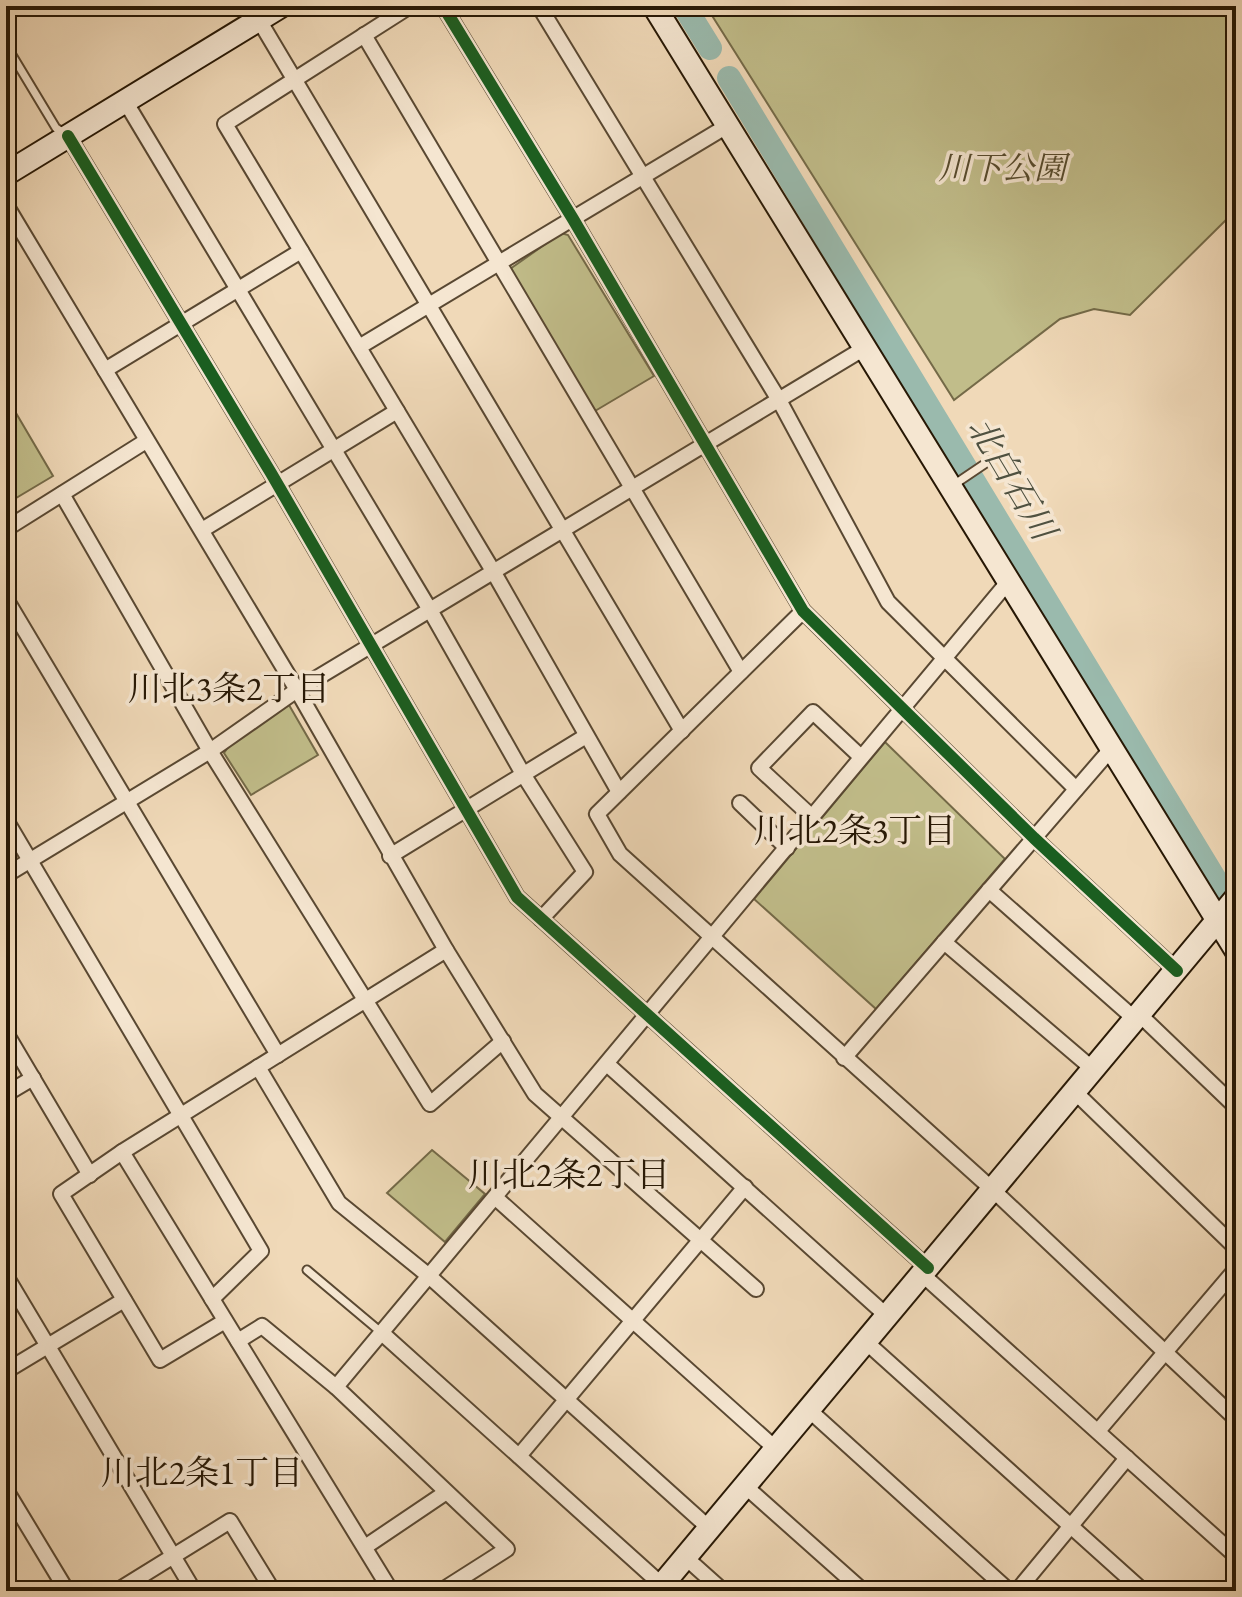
<svg xmlns="http://www.w3.org/2000/svg" width="1242" height="1597" font-family="'EB Garamond','Noto Serif JP',serif">
<style>
.green{fill:#c1bd8a;stroke:#746a48;stroke-width:2}
.lines{fill:none;stroke-linecap:round;stroke-linejoin:round}
.river{stroke:#9abaad;stroke-width:24}
.lane-casing{stroke:#594832;stroke-width:11}
.street-casing{stroke:#594832;stroke-width:18}
.secondary-casing{stroke:#271805;stroke-width:26}
.lane{stroke:#f5e6d1;stroke-width:7}
.street{stroke:#f5e6d1;stroke-width:14}
.secondary{stroke:#f5e6d1;stroke-width:22}
.cycleway-casing{stroke:#f5e6d1;stroke-width:17}
.cycleway{stroke:#1b5e20;stroke-width:12}
.labels{text-anchor:middle;stroke-width:7;stroke-linejoin:round;paint-order:stroke}
.park-label{font-size:32px;font-style:italic;fill:#554a2d;stroke:#f5e6d1}
.water-label{font-size:34px;font-style:italic;fill:#4f5140;stroke:#f5e6d1}
.neighbourhood-label{font-size:34px;fill:#271805;stroke:#f5e6d1}
</style>
<rect width="100%" height="100%" fill="#f0d9b8"/>
<filter id="stains"><feTurbulence type="fractalNoise" baseFrequency=".0025" numOctaves="4"/><feColorMatrix values="0 0 0 0 .2 0 0 0 0 .09 0 0 0 0 .02 0 0 0 .5 -.17"/></filter>
<radialGradient id="worn" r=".72"><stop offset=".6" stop-color="#630" stop-opacity="0"/><stop offset="1" stop-color="#630" stop-opacity=".3"/></radialGradient>
<!-- green -->
<g class="green">
<polygon points="706,6 1236,6 1236,210 1130,315 1094,309 1060,319 954,400"/>
<polygon points="561,233 568,235 654,376 595,411 510,269"/>
<polygon points="6,396 53,476 6,504"/>
<polygon points="289,705 318,755 251,795 224,753 231,743"/>
<polygon points="885,742 1005,859 876,1009 754,899"/>
<polygon points="432,1150 485,1194 445,1242 387,1193"/>
</g>
<g class="lines">
<!-- river -->
<g class="river">
<polyline points="684,6 710,48"/>
<polyline points="729,78 1236,914"/>
</g>
<!-- lane casing -->
<g class="lane-casing">
<g id="lane">
<polyline points="6,45 56,128 64,133"/>
<polyline points="952,486 989,461"/>
<polyline points="307,1270 382,1333"/>
</g>
</g>
<!-- street casing -->
<g class="street-casing">
<g id="street">
<polyline points="410,6 225,124 493,571 619,792"/>
<polyline points="443,6 573,219 803,611 1034,838 1177,971"/>
<polyline points="539,6 779,400 888,602 1076,789"/>
<polyline points="259,20 682,731"/>
<polyline points="364,35 741,672"/>
<polyline points="125,101 430,610 523,774 585,872 541,919"/>
<polyline points="68,136 271,473 517,897 928,1268"/>
<polyline points="6,205 297,690 446,950 535,1094 756,1289"/>
<polyline points="359,347 727,126"/>
<polyline points="105,370 301,251"/>
<polyline points="62,494 210,751 430,1104 503,1041"/>
<polyline points="6,529 146,441"/>
<polyline points="202,530 397,411"/>
<polyline points="6,599 278,1055"/>
<polyline points="803,611 597,814 620,854 993,1190 1236,1419"/>
<polyline points="740,803 787,848"/>
<polyline points="812,817 759,768 813,712 861,757"/>
<polyline points="6,820 261,1251 212,1299"/>
<polyline points="390,856 586,736"/>
<polyline points="6,875 210,751 297,690 863,349"/>
<polyline points="989,890 1136,1020"/>
<polyline points="944,942 1094,1070"/>
<polyline points="1140,1015 1236,1107"/>
<polyline points="6,1033 90,1175"/>
<polyline points="844,1058 1111,749"/>
<polyline points="607,1064 887,1316"/>
<polyline points="258,1067 339,1203 429,1276 709,1528"/>
<polyline points="1075,1092 1236,1248"/>
<polyline points="6,1094 33,1078"/>
<polyline points="122,1152 391,1591"/>
<polyline points="496,1198 776,1449"/>
<polyline points="923,1275 1236,1556"/>
<polyline points="6,1276 194,1591"/>
<polyline points="225,1321 160,1360 61,1194 122,1152 446,950"/>
<polyline points="383,1334 662,1585"/>
<polyline points="238,1341 262,1326 336,1387 507,1549 441,1591"/>
<polyline points="866,1342 1143,1591"/>
<polyline points="6,1371 124,1300"/>
<polyline points="336,1387 1008,582"/>
<polyline points="809,1410 1009,1591"/>
<polyline points="1098,1431 1236,1269"/>
<polyline points="519,1456 745,1187"/>
<polyline points="745,1486 863,1591"/>
<polyline points="6,1490 67,1591"/>
<polyline points="365,1547 445,1493"/>
<polyline points="685,1557 723,1591"/>
<polyline points="117,1591 230,1521 273,1591"/>
<polyline points="1017,1591 1127,1458"/>
</g>
</g>
<!-- secondary casing -->
<g class="secondary-casing">
<g id="secondary">
<polyline points="654,6 1236,950"/>
<polyline points="6,174 281,6"/>
<polyline points="657,1591 1236,898"/>
</g>
</g>
<!-- lane -->
<use href="#lane" class="lane"/>
<!-- street -->
<use href="#street" class="street"/>
<!-- secondary -->
<use href="#secondary" class="secondary"/>
<!-- cycleway casing -->
<g class="cycleway-casing">
<g id="cycleway">
<polyline points="443,6 573,219 803,611 1034,838 1177,971"/>
<polyline points="68,136 271,473 517,897 928,1268"/>
</g>
</g>
<!-- cycleway -->
<use href="#cycleway" class="cycleway"/>
</g>
<g class="labels">
<!-- park labels -->
<g class="park-label">
<text x="1002" y="179">川下公園</text>
</g>
<!-- water labels -->
<g class="water-label">
<text transform="translate(1012 478) rotate(59)" y="12">北白石川</text>
</g>
<!-- neighbourhood labels -->
<g class="neighbourhood-label">
<text x="229" y="700">川北3条2丁目</text>
<text x="855" y="842">川北2条3丁目</text>
<text x="569" y="1186">川北2条2丁目</text>
<text x="202" y="1484">川北2条1丁目</text>
</g>
</g>
<!-- margin -->
<rect width="1242" height="1597" fill="none" stroke="#f0d9b8" stroke-width="32"/>
<rect x="8" y="8" width="1226" height="1581" fill="none" stroke="#271805" stroke-width="4"/>
<rect x="16" y="16" width="1210" height="1565" fill="none" stroke="#271805" stroke-width="2"/>
<rect width="100%" height="100%" filter="url(#stains)"/>
<rect width="100%" height="100%" fill="url(#worn)"/>
</svg>
